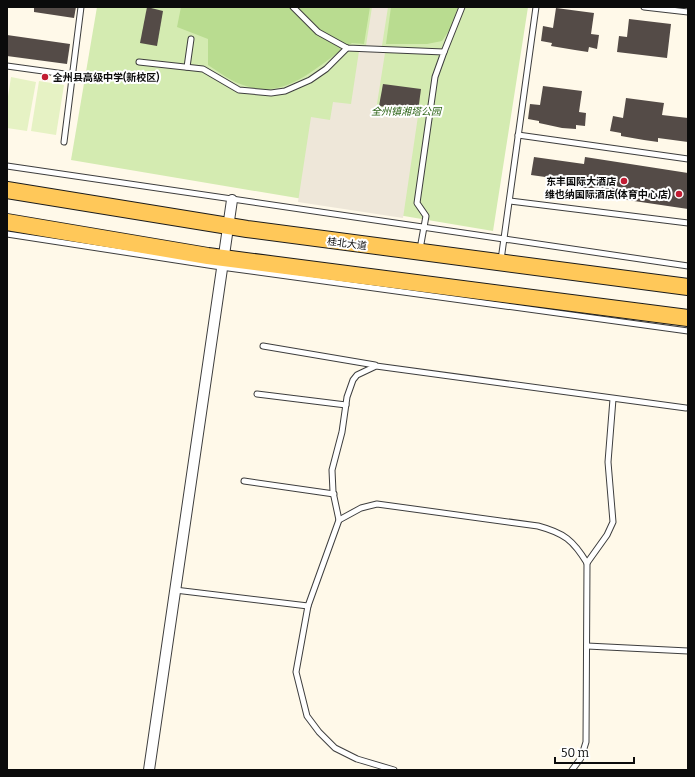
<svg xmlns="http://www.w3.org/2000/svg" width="695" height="777" font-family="Bitter,'Noto Sans SC',serif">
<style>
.green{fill:#d4ebb1}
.forest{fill:#b9dc90}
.pitch{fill:#e6f2c4}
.plaza{fill:#eee7d9}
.building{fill:#544b47}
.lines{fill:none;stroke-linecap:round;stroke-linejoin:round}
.service-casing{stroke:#3e3e3e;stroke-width:7}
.minor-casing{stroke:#3e3e3e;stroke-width:12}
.primary-casing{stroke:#1c1c1c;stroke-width:18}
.service{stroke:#fff;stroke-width:5}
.minor{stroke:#fff;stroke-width:10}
.primary{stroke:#ffc859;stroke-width:16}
.poi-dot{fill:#c21c33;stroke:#fff;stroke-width:1.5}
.labels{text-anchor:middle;stroke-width:4;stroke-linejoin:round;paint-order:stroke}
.poi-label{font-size:10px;font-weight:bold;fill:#0b0b0b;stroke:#fff;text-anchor:end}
.park-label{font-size:10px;font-style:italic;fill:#2f6519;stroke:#fff}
.street-label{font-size:10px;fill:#0b0b0b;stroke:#fff}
</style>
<rect width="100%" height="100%" fill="#fff9e9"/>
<!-- green -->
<polygon class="green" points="97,7 528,7 493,231 71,160"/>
<!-- forest -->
<g class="forest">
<path d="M 181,7 L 370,7 L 364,44 L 352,43 C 320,63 287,101 246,86 C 232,82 220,73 208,65 L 208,39 L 177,27 Z"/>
<polygon points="391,7 458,7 450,29 442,41 427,44 386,44"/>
</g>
<!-- pitch -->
<g class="pitch">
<polygon points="11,77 36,82 27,131 7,128 7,103"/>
<polygon points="39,81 64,85 56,135 31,131"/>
</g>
<!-- plaza -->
<polygon class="plaza" points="372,7 388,7 381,52 385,53 376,110 418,116 403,218 298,202 311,117 330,120 333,102 351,104 359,51 365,52"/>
<!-- building -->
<g class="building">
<polygon points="34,7 76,7 74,18 34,12"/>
<polygon points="147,7 163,11 157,46 140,43"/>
<polygon points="556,8 594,13 591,34 599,35 597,49 589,47 588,52 575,50 551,46 552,43 541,41 543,26 553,28"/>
<polygon points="629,19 671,24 667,58 617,52 619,36 627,37"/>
<polygon points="7,35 70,44 67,64 7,56"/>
<polygon points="383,84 421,89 418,112 379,106"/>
<polygon points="543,86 582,91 579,112 586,113 585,126 576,125 576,129 562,128 539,123 539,121 528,119 530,104 540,105"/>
<polygon points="626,98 664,103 662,115 688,118 688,142 658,138 658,142 644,140 621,136 621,133 610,131 613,116 623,118"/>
<polygon points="534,157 584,164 585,157 688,173 688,209 580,193 581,182 531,175"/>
</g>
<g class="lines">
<!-- service casing -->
<g class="service-casing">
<g id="service">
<polyline points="293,7 318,32 347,48 444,52 435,77 417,203 426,216 420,249"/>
<polyline points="644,7 688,12"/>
<polyline points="444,52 462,7"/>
<polyline points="139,62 203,69 239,90 271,93 285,91 310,80 326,69 347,48"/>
<polyline points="7,66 72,75"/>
<polyline points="187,67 191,39"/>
<polyline points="518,135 688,159"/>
<polyline points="64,142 81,7"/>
<polyline points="7,166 688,266"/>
<polyline points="510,201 688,223"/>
<polyline points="7,234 221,267 688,331"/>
<polyline points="501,260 536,7"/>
<polyline points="263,346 375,365"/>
<polyline points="257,394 346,405"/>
<polyline points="244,481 334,494"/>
<polyline points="339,520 333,492 332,470 342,432 347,397 353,380 357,375 376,366 686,408"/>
<polyline points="587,563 607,535 613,522 608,462 613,399"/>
<polyline points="175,590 308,606"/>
<polyline points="587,646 688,651"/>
<path d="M 394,770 L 357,759 L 335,748 L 319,732 L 307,716 L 296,672 L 308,606 L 339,520 L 361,508 L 377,504 L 538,526 C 564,533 573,540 587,563 L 586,742 L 581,758 L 572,770"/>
</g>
</g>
<!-- minor casing -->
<g class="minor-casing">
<polyline id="minor" points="149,770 232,200"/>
</g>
<!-- primary casing -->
<g class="primary-casing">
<g id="primary">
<polyline points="7,190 247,229 688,287"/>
<polyline points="7,222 208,256 688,318"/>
</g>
</g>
<!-- service -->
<use href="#service" class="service"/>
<!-- minor -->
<use href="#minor" class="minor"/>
<!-- primary -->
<use href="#primary" class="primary"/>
</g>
<!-- markers -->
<g class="poi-dot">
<circle cx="45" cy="77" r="4"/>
<circle cx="624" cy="181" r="4"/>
<circle cx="679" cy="194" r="4"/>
</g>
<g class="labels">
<!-- poi labels -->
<g class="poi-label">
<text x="53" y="81" text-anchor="start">全州县高级中学(新校区)</text>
<text x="616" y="185">东丰国际大酒店</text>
<text x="671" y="198">维也纳国际酒店(体育中心店)</text>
</g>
<!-- park labels -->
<g class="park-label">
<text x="406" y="115">全州镇湘塔公园</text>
</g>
<!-- street labels -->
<g class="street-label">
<text transform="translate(347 243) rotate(7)" y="4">桂北大道</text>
</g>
</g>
<!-- border -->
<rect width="695" height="777" fill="none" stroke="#0b0b0b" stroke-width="16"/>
<!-- scale -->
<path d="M555 757v6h79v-6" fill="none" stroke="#0b0b0b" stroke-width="2"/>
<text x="561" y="757" font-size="12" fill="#0b0b0b" stroke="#ffffff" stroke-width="3" paint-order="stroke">50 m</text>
</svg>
